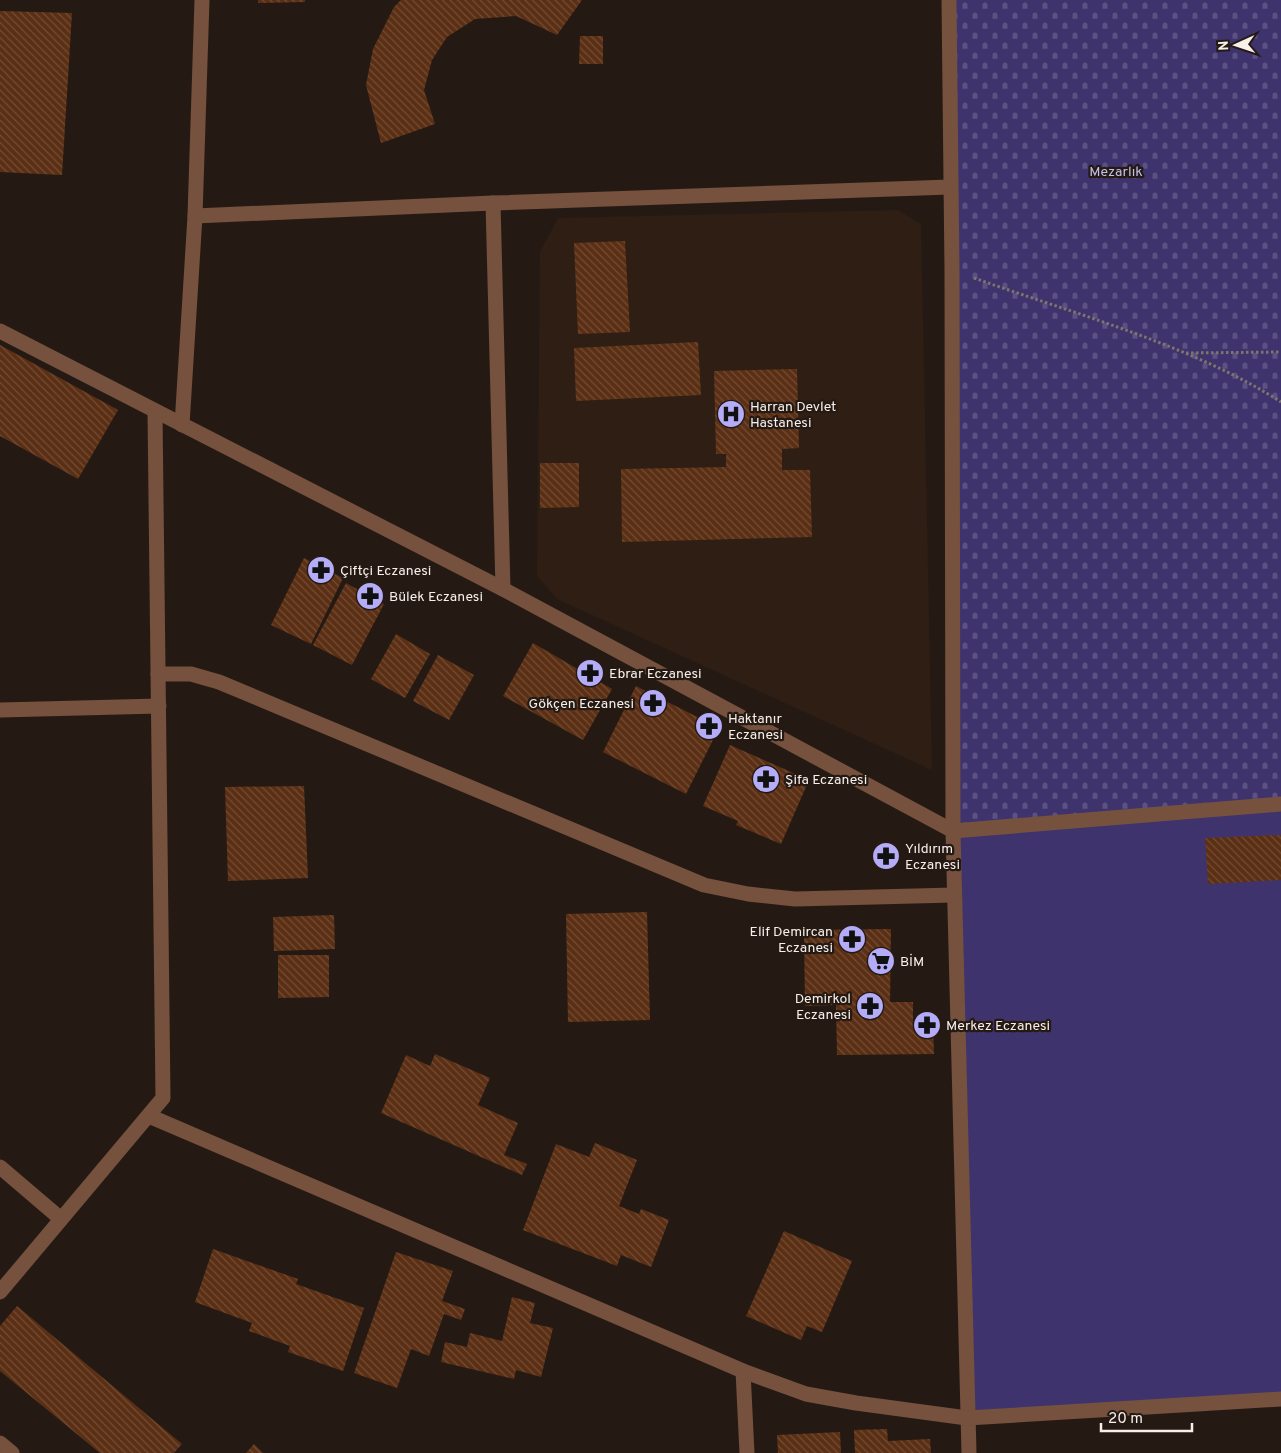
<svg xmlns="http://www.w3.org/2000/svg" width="1281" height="1453" font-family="Overpass,sans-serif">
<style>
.built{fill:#2f1e14}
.cemetery{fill:url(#cemetery-stones)}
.garden{fill:#3e336d}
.building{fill:url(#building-back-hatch)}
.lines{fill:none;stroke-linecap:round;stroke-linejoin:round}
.path{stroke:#7e756e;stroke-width:3;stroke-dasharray:2.5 2.5;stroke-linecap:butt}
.minor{stroke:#75513e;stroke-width:15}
.labels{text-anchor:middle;stroke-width:4.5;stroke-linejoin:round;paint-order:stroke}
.park-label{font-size:14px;fill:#c4c0ed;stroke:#251a13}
.poi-label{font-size:14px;fill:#f7efea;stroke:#251a13;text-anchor:start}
</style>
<defs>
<pattern id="cemetery-stones" width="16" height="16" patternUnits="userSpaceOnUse" patternTransform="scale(1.25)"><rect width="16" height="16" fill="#3e336d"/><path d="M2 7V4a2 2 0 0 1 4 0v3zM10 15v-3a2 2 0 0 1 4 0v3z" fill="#5b5182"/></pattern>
<pattern id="building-back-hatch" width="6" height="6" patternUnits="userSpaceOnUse" patternTransform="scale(1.25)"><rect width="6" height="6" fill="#5b2f14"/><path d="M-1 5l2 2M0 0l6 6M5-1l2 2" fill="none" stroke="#734d36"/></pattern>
</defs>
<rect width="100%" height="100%" fill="#251a13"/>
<!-- built -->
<polygon class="built" points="898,210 921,224 932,770 557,599 537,576 540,252 558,218"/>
<!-- cemetery -->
<polygon class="cemetery" points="949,0 1281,0 1281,804 953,831"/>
<!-- garden -->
<polygon class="garden" points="1281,804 1281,1399 967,1418 953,831"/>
<!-- building -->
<g class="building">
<polygon points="258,0 305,0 305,2 258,3"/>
<polygon points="401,0 582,0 557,35 516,16 475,19 447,37 432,60 424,90 435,124 381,143 366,85 373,49 394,7"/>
<polygon points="0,11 72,13 62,175 0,172"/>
<polygon points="580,36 603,36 603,64 579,64"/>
<polygon points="625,241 630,332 578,334 574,243"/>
<polygon points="698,342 701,395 576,401 574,348"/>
<polygon points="0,345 118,410 78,479 0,436"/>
<polygon points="797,369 799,448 782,449 782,470 810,470 812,537 622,542 621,469 726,467 726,454 716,454 714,371"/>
<polygon points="540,463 579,463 579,507 540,508"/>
<polygon points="304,558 343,578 311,644 271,625"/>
<polygon points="346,583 384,604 352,665 313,645"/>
<polygon points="396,634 430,654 405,698 371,679"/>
<polygon points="533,643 612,689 583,740 503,696"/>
<polygon points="438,655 474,675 449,720 413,701"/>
<polygon points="636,686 719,728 686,794 603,752"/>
<polygon points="730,745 809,780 781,844 736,825 738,821 703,806"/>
<polygon points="304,786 308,878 228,881 225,787"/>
<polygon points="1281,835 1281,880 1208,884 1205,838"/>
<polygon points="647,912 650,1020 568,1022 566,914"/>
<polygon points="334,915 335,949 274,951 273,917"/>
<polygon points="891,929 890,1002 913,1002 913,1024 933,1024 934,1054 837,1055 836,1005 805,1006 804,930"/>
<polygon points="278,955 329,955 329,997 278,998"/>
<polygon points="435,1054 490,1078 478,1105 518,1123 504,1155 527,1164 522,1175 381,1113 406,1055 430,1066"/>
<polygon points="595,1143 637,1160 619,1206 639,1214 641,1209 669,1220 651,1267 621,1255 617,1266 523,1230 556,1144 589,1157"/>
<polygon points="784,1231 852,1261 822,1332 807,1326 801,1340 746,1316"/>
<polygon points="213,1249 298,1279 296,1284 364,1308 343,1371 288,1352 290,1346 249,1331 252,1323 195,1302"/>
<polygon points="396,1252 453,1271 442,1301 465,1309 461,1320 444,1314 429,1356 411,1349 397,1388 354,1373"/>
<polygon points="512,1297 535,1303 530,1323 553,1328 541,1377 516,1370 514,1379 441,1362 445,1342 467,1347 470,1333 502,1341"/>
<polygon points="17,1306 182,1444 174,1453 100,1453 0,1371 0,1326"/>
<polygon points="887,1429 888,1441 930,1439 931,1453 855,1453 854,1430"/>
<polygon points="840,1432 841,1453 778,1453 777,1435"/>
<polygon points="254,1444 263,1453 246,1453"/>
</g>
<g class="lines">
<!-- path -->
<g class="path">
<path d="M 974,278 C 1072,313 1194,346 1281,402"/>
<polyline points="1186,353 1281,352"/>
</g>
<!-- minor -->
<g class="minor">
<polyline points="949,0 952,271 953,831 969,1453"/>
<polyline points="493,203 503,589"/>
<polyline points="195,216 493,203 950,187"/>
<polyline points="0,331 503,589 953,831 1281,804"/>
<polyline points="182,425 195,216 202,0"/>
<polyline points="158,674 191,674 219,682 704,885 748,894 795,899 954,895"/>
<polyline points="0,710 159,706"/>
<polyline points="149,1116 743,1371 806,1394 856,1403 967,1418 1281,1399"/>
<polyline points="0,1167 61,1219"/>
<polyline points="0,1292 163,1098 155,412"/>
<polyline points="743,1371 747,1453"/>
<polyline points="0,1443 12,1453"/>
</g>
</g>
<!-- icons -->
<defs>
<g id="hospital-disc" transform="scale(1.4375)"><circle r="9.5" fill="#b5acf8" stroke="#251a13"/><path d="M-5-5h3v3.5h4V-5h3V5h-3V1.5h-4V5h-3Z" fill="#111"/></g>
<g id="pharmacy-disc" transform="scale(1.4375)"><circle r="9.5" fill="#b5acf8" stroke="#251a13"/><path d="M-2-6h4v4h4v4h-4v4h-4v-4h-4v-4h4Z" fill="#111"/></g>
<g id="supermarket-disc" transform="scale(1.4375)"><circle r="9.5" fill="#b5acf8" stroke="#251a13"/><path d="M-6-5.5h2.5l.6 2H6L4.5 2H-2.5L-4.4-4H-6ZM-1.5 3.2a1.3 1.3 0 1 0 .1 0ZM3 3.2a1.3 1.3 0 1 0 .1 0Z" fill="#111"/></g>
</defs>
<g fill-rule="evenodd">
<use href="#hospital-disc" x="731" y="414"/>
<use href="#pharmacy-disc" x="321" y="570"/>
<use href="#pharmacy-disc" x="370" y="596"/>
<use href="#pharmacy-disc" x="590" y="673"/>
<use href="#pharmacy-disc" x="653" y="703"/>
<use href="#pharmacy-disc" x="709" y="726"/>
<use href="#pharmacy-disc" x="766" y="779"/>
<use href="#pharmacy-disc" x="886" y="856"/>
<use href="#pharmacy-disc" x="852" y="939"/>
<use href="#supermarket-disc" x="881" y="961"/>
<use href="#pharmacy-disc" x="870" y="1006"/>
<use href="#pharmacy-disc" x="927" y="1025"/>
</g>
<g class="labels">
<!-- park labels -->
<g class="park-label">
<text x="1116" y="176">Mezarlık</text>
</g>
<!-- poi labels -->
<g class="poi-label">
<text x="750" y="411">Harran Devlet<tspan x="750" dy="16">Hastanesi</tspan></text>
<text x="340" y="575">Çiftçi Eczanesi</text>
<text x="389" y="601">Bülek Eczanesi</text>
<text x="609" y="678">Ebrar Eczanesi</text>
<text x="634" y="708" text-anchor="end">Gökçen Eczanesi</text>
<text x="728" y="723">Haktanır<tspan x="728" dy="16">Eczanesi</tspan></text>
<text x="785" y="784">Şifa Eczanesi</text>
<text x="905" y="853">Yıldırım<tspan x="905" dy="16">Eczanesi</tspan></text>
<text x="833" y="936" text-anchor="end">Elif Demircan<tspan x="833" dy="16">Eczanesi</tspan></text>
<text x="900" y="966">BİM</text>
<text x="851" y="1003" text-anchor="end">Demirkol<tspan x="851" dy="16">Eczanesi</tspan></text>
<text x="946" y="1030">Merkez Eczanesi</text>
</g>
</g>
<!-- north arrow -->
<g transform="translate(1236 45) rotate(267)" stroke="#251a13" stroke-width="4" paint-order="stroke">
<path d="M0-4L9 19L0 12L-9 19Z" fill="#f7efea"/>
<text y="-8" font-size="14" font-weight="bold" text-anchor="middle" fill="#f7efea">N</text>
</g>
<!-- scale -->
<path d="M1101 1423v8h91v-8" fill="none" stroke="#f7efea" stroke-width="2.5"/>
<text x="1108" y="1423" font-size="15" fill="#f7efea" stroke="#251a13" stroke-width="4" paint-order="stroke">20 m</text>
</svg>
